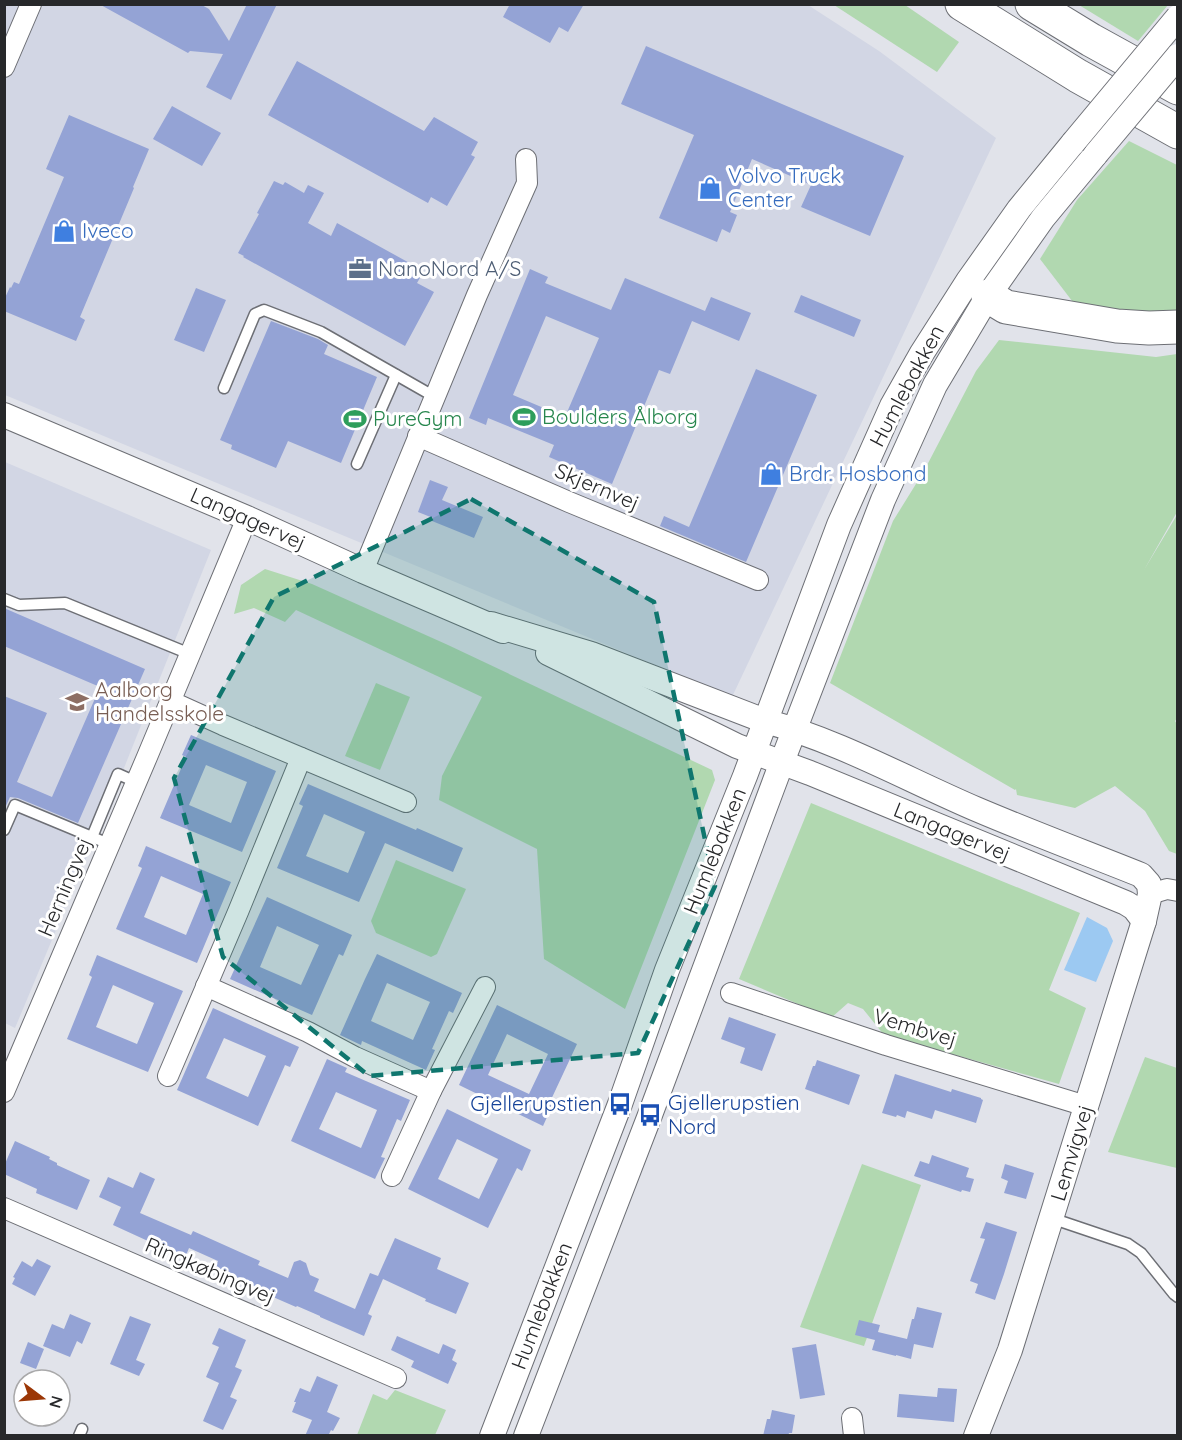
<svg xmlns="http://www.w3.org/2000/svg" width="1182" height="1440" font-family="Quicksand,sans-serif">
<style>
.built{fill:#d2d6e4}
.green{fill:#b1d8b0}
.water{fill:#9cc9f2}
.building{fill:#94a3d5;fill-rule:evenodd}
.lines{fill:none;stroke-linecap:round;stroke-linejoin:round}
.service-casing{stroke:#6d6f75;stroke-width:13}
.minor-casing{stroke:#6d6f75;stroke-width:22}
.tertiary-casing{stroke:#6d6f75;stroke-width:26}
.motorway-casing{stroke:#6d6f75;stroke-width:35}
.service{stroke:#fff;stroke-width:10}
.minor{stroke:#fff;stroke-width:20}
.tertiary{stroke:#fff;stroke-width:24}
.motorway{stroke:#fff;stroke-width:33}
.tertiary-bridge-casing{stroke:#6d6f75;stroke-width:26;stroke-linecap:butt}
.tertiary-bridge{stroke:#fff;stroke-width:24}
.marked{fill:#0f766e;fill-opacity:0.2;stroke:#0f766e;stroke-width:4.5;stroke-dasharray:12 8;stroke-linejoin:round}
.labels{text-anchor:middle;stroke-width:6;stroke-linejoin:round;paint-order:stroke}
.shop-label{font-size:21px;fill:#366cbe;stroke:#fff;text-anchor:start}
.service-label{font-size:21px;fill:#4e5e75;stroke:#fff;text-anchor:start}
.street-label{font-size:21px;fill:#27282a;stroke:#fff}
.leisure-label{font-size:21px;fill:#27864d;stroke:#fff;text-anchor:start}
.education-label{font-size:21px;fill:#785e54;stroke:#fff;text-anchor:start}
.transit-label{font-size:21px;fill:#164399;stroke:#fff;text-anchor:start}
</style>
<rect width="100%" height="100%" fill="#e1e3ea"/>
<!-- built -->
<g class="built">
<polygon points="4,5 808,5 879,51 996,138 732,697 5,395"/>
<polygon points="5,462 211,550 124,768 15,1028 5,1023"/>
</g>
<!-- green -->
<g class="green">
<polygon points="834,5 905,5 959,42 937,72"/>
<polygon points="1079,5 1168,5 1138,41"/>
<polygon points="1129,141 1177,165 1177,316 1079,310 1040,259 1077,200"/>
<polygon points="999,340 1156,357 1177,354 1177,512 1144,570 1177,515 1178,717 1175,721 1178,726 1177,854 1169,851 1145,811 1115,786 1075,808 1017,795 1016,789 1015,790 830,683 893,521 924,471 976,371"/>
<polygon points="265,569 312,584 448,645 712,770 715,780 625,1009 544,959 537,849 439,800 442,776 482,697 296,610 285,622 254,608 234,614 241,585"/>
<polygon points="376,683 410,697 380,770 345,756"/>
<polygon points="811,803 1080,913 1049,990 1086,1008 1059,1084 884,1035 863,1009 848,1003 831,1018 739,979"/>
<polygon points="396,860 466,889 437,954 431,957 376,933 371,921"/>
<polygon points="1145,1057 1177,1068 1177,1168 1108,1152"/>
<polygon points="862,1164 921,1185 864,1346 800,1327"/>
<polygon points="395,1390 446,1410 435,1435 357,1435 373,1394 387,1400"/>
</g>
<!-- water -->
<polygon class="water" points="1087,917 1107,928 1113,941 1096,982 1064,970"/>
<!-- building -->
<g class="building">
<polygon points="99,4 200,4 209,9 229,41 247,4 277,4 231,100 206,87 223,54 190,51 188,53"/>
<polygon points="510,4 584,4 568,32 559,27 550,43 503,17"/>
<polygon points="646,46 904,156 870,236 801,207 811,185 752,159 730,212 737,215 730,233 722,229 717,242 659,218 694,135 621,104"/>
<polygon points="297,61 424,131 434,117 478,142 471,155 475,157 447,206 431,197 428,203 268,115"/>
<polygon points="172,106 221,133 202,166 153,139"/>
<polygon points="69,115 149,149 133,187 134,188 80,317 85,320 76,341 4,311 4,300 10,287 11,288 14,282 19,284 64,177 46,169"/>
<polygon points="274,181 283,185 285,182 304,193 308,185 324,193 308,223 331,236 337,223 424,271 417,283 434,292 405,346 243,257 244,256 238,253 259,214 257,213"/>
<path d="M 530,269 L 548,277 L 545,283 L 611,310 L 625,278 L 705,311 L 711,297 L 751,313 L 739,341 L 692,321 L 670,374 L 659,370 L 612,484 L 549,457 L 554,445 L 488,418 L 486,425 L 469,418 ZM 546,316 L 599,338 L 565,417 L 513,395 Z"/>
<polygon points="196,288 226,300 204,352 174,340"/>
<polygon points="801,295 861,320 854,337 794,312"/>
<polygon points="271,321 318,339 328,345 324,354 377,377 341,463 288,441 276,468 231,449 232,445 220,440"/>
<polygon points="756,369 817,395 746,562 660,526 664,516 689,527"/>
<polygon points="430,480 448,487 442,500 483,517 474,538 432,521 433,518 418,512"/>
<polygon points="4,608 145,669 78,823 18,798 10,797 4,810 4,696 47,713 17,782 52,797 100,687 4,646"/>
<path d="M 191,735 L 276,771 L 242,852 L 160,818 L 186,757 L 182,755 ZM 206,765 L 247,782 L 231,823 L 189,805 Z"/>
<path d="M 308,784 L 416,830 L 417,828 L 463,848 L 453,872 L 385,843 L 359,902 L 277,868 L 303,806 L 299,804 ZM 324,814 L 365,832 L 348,873 L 306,856 Z"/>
<path d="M 146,846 L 231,882 L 197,963 L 116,929 L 142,868 L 138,866 ZM 161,876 L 203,894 L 186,935 L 144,917 Z"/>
<path d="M 267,897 L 352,935 L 343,956 L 339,954 L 312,1015 L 230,979 ZM 277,926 L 319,945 L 301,985 L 260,967 Z"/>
<path d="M 377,954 L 462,993 L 453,1013 L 449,1011 L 432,1049 L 435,1050 L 426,1070 L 362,1041 L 361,1045 L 340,1035 L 365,979 ZM 387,983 L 430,1002 L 413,1040 L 371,1021 Z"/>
<path d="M 97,955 L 183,991 L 148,1072 L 67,1039 L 92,977 L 89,975 ZM 113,985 L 154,1003 L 137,1044 L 96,1027 Z"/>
<path d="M 497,1005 L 577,1044 L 549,1104 L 552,1106 L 543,1126 L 459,1085 ZM 507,1034 L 548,1054 L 529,1094 L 488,1075 Z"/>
<path d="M 213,1008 L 299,1047 L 290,1067 L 285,1065 L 258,1126 L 177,1090 ZM 224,1038 L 266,1056 L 248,1097 L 206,1078 Z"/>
<polygon points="729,1017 776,1034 762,1071 740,1063 745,1048 721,1039"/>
<path d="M 327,1059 L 347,1068 L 345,1072 L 410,1100 L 401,1121 L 397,1119 L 381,1157 L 385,1158 L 375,1179 L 291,1141 ZM 336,1092 L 377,1110 L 361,1148 L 319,1129 Z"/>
<polygon points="817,1060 860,1075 849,1105 805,1089 813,1066 815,1066"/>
<polygon points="895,1074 951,1092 952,1089 981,1098 981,1099 983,1100 976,1123 935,1110 932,1119 907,1111 905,1118 897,1115 896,1117 882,1113"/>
<path d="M 447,1109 L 531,1150 L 522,1171 L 517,1168 L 488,1228 L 408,1189 ZM 457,1139 L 498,1159 L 479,1199 L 438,1179 Z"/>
<polygon points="15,1141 50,1157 49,1159 57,1163 57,1165 90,1180 77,1210 36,1193 37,1189 4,1174 4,1166"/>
<polygon points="932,1155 969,1168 966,1177 974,1179 970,1192 962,1190 961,1192 914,1176 920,1161 929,1164"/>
<polygon points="1005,1164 1034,1173 1026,1199 1004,1193 1008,1181 1001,1178"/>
<polygon points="140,1172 155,1179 140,1213 191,1235 193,1231 260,1261 258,1265 288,1278 294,1262 300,1260 306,1263 310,1275 319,1279 314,1291 355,1309 370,1273 378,1276 395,1238 441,1258 437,1269 469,1283 456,1314 425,1301 426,1299 383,1279 368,1314 372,1316 364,1336 320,1317 320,1316 297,1306 296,1307 257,1290 258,1288 215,1270 218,1261 189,1248 185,1258 113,1225 121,1207 99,1197 108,1177 133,1188"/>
<polygon points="986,1222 1017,1232 1004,1274 995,1300 975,1293 978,1284 970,1281 985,1239 980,1238"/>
<polygon points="37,1259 51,1266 35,1296 12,1284 15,1278 13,1277 22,1261 32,1267"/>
<polygon points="917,1307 942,1313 933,1348 914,1344 911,1359 896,1355 896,1356 872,1350 875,1340 855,1335 859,1320 880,1325 878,1332 907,1339 912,1319 914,1319"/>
<polygon points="70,1314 91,1323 82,1344 77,1341 70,1357 43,1346 52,1324 64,1329"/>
<polygon points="130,1316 151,1324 136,1360 145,1364 139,1376 110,1364"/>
<polygon points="219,1328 246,1340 235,1367 242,1370 230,1397 237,1400 223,1430 203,1421 219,1383 206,1377 219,1347 212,1344"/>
<polygon points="397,1336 439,1354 443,1344 456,1350 452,1360 457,1363 448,1384 411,1367 414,1361 391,1350"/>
<polygon points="28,1342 44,1349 36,1369 20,1363"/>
<polygon points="816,1344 825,1395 800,1399 792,1348"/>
<polygon points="317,1376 338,1385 327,1412 340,1418 333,1431 331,1430 328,1436 305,1436 312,1420 292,1412 296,1402 294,1402 300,1388 310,1392"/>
<polygon points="938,1388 957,1389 954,1422 897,1417 899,1394 937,1397"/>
<polygon points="772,1410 795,1415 792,1433 789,1433 788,1436 763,1436 767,1419 770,1419"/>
</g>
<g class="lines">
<!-- service casing -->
<g class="service-casing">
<g id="service">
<polyline points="224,388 255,314 264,310 321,332 435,397"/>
<polyline points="357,464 396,375"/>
<polyline points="4,599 19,605 65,603 190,654"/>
<polyline points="4,830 15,805 109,844"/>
<polyline points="92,837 118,774 136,782"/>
<polyline points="1051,1218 1128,1244 1141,1253 1174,1294 1178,1297"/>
<polyline points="79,1436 82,1429"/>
</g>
</g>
<!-- minor casing -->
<g class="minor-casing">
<g id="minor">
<polyline points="4,67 31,4"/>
<polyline points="418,436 569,502 758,580"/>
<polyline points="363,571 477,295 527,183 526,159"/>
<polyline points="170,701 223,725 406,802"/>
<polyline points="1150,894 1167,889 1178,891"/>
<polyline points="206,986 308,1032 355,1057 431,1091"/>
<polyline points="731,993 886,1045 1086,1106"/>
<polyline points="168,1076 238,912 301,758"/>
<polyline points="4,1092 147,757 247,518"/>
<polyline points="392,1176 431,1091 485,987"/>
<polyline points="4,1208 396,1378"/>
<polyline points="852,1418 854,1436"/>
</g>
</g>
<!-- tertiary casing -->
<g class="tertiary-casing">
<g id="tertiary">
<polyline points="4,415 247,518 363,571 503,631"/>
<path d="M 491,624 L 591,654 L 765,721 C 839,741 906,779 976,809 C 1030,832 1086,853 1141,875 L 1149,884 L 1150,894 L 1144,921 L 1010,1350 L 976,1436"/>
<polyline points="548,653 737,746 810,773 1126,903 1134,908 1144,921"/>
<polyline points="492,1436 620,1104 667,970 745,776 839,525 892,406 922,353 968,281 1019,209 1073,143"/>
<polyline points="526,1436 650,1115 782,762 883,500 935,385 988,296 1043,218 1096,154"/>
</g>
</g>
<!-- motorway casing -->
<g class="motorway-casing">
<g id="motorway">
<polyline points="962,4 1078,76 1178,132"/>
<polyline points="1032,4 1091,40 1178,88"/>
<polyline points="988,296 1006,307 1117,326 1149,328 1178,327"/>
</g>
</g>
<!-- service -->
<use href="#service" class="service"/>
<!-- minor -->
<use href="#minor" class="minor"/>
<!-- tertiary -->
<use href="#tertiary" class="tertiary"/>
<!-- motorway -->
<use href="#motorway" class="motorway"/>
<!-- tertiary-bridge casing -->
<g class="tertiary-bridge-casing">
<g id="tertiary-bridge">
<polyline points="1073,143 1178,17"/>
<polyline points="1096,154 1178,56"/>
</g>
</g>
<!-- tertiary-bridge -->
<use href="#tertiary-bridge" class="tertiary-bridge"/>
</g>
<!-- marked area -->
<path class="marked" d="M 471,499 L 654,602 L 715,886 L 638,1053 L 369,1076 L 223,957 L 174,778 L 274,597 Z"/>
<!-- icons -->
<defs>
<g id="shop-bare" transform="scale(1.8)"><path d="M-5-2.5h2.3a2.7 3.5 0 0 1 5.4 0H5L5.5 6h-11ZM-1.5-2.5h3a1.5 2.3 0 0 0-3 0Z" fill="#3f7fe0" stroke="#fff" stroke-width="2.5" paint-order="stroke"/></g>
<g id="office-bare" transform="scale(1.8)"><path d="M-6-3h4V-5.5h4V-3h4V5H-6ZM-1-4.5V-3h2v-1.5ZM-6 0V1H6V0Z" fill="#5c6f8a" stroke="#fff" stroke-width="2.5" paint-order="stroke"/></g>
<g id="stadium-bare" transform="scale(1.8)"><path d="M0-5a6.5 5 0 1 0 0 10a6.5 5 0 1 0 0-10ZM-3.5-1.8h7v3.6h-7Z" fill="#2e9e5b" stroke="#fff" stroke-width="2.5" paint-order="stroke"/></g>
<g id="school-bare" transform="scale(1.8)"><path d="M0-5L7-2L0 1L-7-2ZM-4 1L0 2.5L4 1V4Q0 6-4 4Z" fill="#8d6e63" stroke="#fff" stroke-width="2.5" paint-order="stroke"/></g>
<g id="bus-bare" transform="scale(1.8)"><path d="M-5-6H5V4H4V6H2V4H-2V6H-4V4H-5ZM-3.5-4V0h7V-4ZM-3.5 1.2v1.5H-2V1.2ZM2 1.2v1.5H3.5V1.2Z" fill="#1a4fb4" stroke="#fff" stroke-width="2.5" paint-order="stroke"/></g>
</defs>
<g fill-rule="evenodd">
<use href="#shop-bare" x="710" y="188"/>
<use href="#shop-bare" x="64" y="231"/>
<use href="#office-bare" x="360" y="269"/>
<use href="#stadium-bare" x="524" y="417"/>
<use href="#stadium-bare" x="355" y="419"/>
<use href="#shop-bare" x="771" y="474"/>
<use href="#school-bare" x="77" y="702"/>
<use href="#bus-bare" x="620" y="1104"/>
<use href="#bus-bare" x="650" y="1115"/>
</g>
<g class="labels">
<!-- shop labels -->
<g class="shop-label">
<text x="728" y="183">Volvo Truck<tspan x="728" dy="24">Center</tspan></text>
<text x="82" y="238">Iveco</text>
<text x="789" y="481">Brdr. Hosbond</text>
</g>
<!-- service labels -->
<g class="service-label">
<text x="378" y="276">NanoNord A/S</text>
</g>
<!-- street labels -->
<g class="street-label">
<text transform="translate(907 386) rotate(-62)" y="7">Humlebakken</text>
<text transform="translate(597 487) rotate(23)" y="7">Skjernvej</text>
<text transform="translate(248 519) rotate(24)" y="7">Langagervej</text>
<text transform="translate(952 832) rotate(22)" y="7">Langagervej</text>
<text transform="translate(715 851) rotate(-68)" y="7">Humlebakken</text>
<text transform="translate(65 887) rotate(-67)" y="7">Herningvej</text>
<text transform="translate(915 1028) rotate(17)" y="7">Vembvej</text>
<text transform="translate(1072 1153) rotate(-73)" y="7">Lemvigvej</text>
<text transform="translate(210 1271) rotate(23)" y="7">Ringkøbingvej</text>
<text transform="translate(542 1306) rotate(-69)" y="7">Humlebakken</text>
</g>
<!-- leisure labels -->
<g class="leisure-label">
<text x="542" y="424">Boulders Ålborg</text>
<text x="373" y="426">PureGym</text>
</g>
<!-- education labels -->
<g class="education-label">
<text x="95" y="697">Aalborg<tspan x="95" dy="24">Handelsskole</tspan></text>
</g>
<!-- transit labels -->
<g class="transit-label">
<text x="668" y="1110">Gjellerupstien<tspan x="668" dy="24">Nord</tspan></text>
<text x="602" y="1111" text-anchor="end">Gjellerupstien</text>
</g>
</g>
<!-- border -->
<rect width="1182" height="1440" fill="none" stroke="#27282a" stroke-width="12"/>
<!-- north arrow -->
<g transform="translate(42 1398) rotate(106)"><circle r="28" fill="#ffffff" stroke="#a9a9aa" stroke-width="1.5"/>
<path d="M0-4.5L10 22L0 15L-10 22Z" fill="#9b3706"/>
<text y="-9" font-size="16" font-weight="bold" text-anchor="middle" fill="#27282a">N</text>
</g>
</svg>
